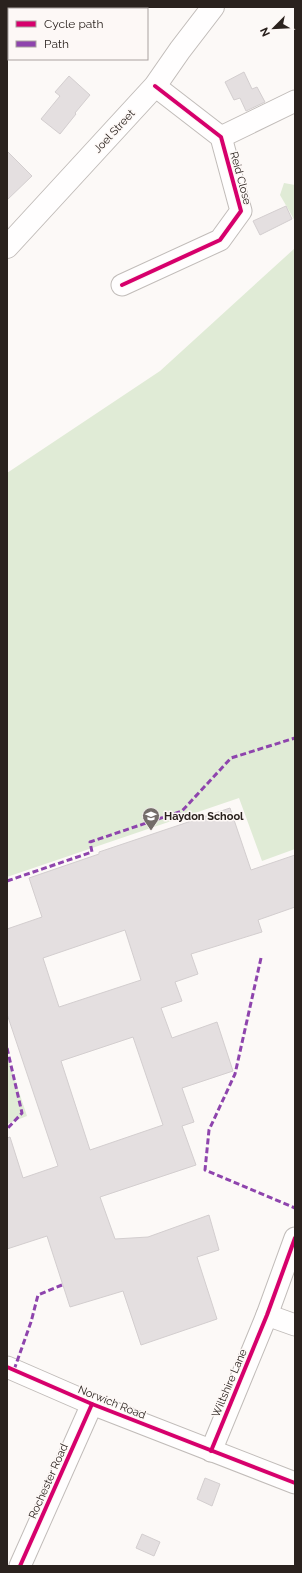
<svg xmlns="http://www.w3.org/2000/svg" width="302" height="1573" font-family="Raleway,sans-serif">
<style>
.park{fill:#e0ebd6}
.building{fill:#e4dfe0;stroke:#d3cecf;fill-rule:evenodd}
.lines{fill:none;stroke-linecap:round;stroke-linejoin:round}
.street-casing{stroke:#c1bcb9;stroke-width:23}
.secondary-casing{stroke:#c1bcb9;stroke-width:24}
.street{stroke:#fffefe;stroke-width:21}
.secondary{stroke:#fffefe;stroke-width:22}
.quiet{stroke:#8e44ad;stroke-width:3;stroke-dasharray:6 3;stroke-linecap:butt}
.cycleway-casing{stroke:#fdf8f6;stroke-width:6}
.cycleway{stroke:#d6006c;stroke-width:4}
.labels{text-anchor:middle;stroke-width:3;stroke-linejoin:round;paint-order:stroke}
.street-label{font-size:11px;fill:#2a221e;stroke:#fdf8f6}
.poi-label{font-size:11px;font-weight:bold;fill:#2a221e;stroke:#fdf8f6;text-anchor:start}
</style>
<rect width="100%" height="100%" fill="#fcf9f7"/>
<!-- park -->
<g class="park">
<polygon points="284,183 295,185 295,221 280,195"/>
<polygon points="295,248 295,849 262,861 239,798 7,877 7,473 160,371"/>
<polygon points="7,1056 27,1116 7,1124"/>
</g>
<!-- building -->
<g class="building">
<polygon points="244,72 252,89 257,87 265,102 246,111 240,98 234,100 225,82"/>
<polygon points="69,76 90,95 75,113 76,114 60,134 41,119 60,96 55,92"/>
<polygon points="7,151 32,176 7,200"/>
<polygon points="286,206 292,219 260,235 253,221"/>
<path d="M 230,808 L 251,870 L 295,855 L 295,907 L 258,920 L 262,932 L 191,954 L 198,974 L 175,982 L 182,1001 L 161,1008 L 172,1038 L 217,1022 L 233,1071 L 182,1088 L 194,1122 L 182,1126 L 196,1165 L 100,1197 L 115,1239 L 148,1237 L 209,1215 L 219,1250 L 197,1257 L 217,1319 L 141,1345 L 123,1291 L 70,1307 L 47,1236 L 7,1249 L 7,1138 L 10,1137 L 23,1178 L 58,1166 L 7,1014 L 7,929 L 42,917 L 29,878 L 99,854 L 99,852 ZM 125,930 L 141,980 L 59,1007 L 43,958 ZM 133,1037 L 163,1125 L 90,1150 L 61,1061 Z"/>
<polygon points="205,1478 220,1484 212,1506 197,1499"/>
<polygon points="142,1534 160,1542 154,1556 136,1548"/>
</g>
<g class="lines">
<!-- street casing -->
<g class="street-casing">
<g id="street">
<polyline points="221,137 295,101"/>
<polyline points="122,285 220,240 241,211 221,137 155,86"/>
<polyline points="267,1315 295,1325"/>
<polyline points="7,1367 92,1404 295,1483"/>
<polyline points="211,1451 267,1315 295,1238"/>
<polyline points="20,1566 92,1404"/>
</g>
</g>
<!-- secondary casing -->
<g class="secondary-casing">
<polyline id="secondary" points="7,247 155,86 180,50 213,7"/>
</g>
<!-- street -->
<use href="#street" class="street"/>
<!-- secondary -->
<use href="#secondary" class="secondary"/>
<!-- quiet -->
<g class="quiet">
<polyline points="7,881 92,852 90,842 182,811 231,758 295,738"/>
<polyline points="261,958 235,1074 209,1130 205,1170 295,1208"/>
<polyline points="7,1048 22,1113 7,1129"/>
<polyline points="14,1370 31,1322 38,1295 62,1285"/>
</g>
<!-- cycleway casing -->
<g class="cycleway-casing">
<g id="cycleway">
<polyline points="122,285 220,240 241,211 221,137 155,86"/>
<polyline points="7,1367 92,1404 295,1483"/>
<polyline points="211,1451 267,1315 295,1238"/>
<polyline points="20,1566 92,1404"/>
</g>
</g>
<!-- cycleway -->
<use href="#cycleway" class="cycleway"/>
</g>
<!-- icons -->
<defs>
<g id="school-pin" transform="scale(0.9)"><path d="M0 17L-7.5 6A9.5 9.5 0 1 1 7.5 6Z" fill="#746d6a" stroke="#fdf8f6"/><path d="M0-5L7-2L0 1L-7-2ZM-4 1L0 2.5L4 1V4Q0 6-4 4Z" fill="#fff"/></g>
</defs>
<g fill-rule="evenodd">
<use href="#school-pin" x="151" y="816"/>
</g>
<g class="labels">
<!-- street labels -->
<g class="street-label">
<text transform="translate(114 131) rotate(-47)" y="4">Joel Street</text>
<text transform="translate(241 178) rotate(75)" y="4">Reid Close</text>
<text transform="translate(229 1383) rotate(-67)" y="4">Wiltshire Lane</text>
<text transform="translate(112 1402) rotate(22)" y="4">Norwich Road</text>
<text transform="translate(48 1481) rotate(-66)" y="4">Rochester Road</text>
</g>
<!-- poi labels -->
<g class="poi-label">
<text x="164" y="820">Haydon School</text>
</g>
</g>
<!-- border -->
<rect width="302" height="1573" fill="none" stroke="#2a221e" stroke-width="16"/>
<!-- legend -->
<rect x="8" y="8" width="140" height="52" fill="#fdf8f6" stroke="#a9a2a0"/>
<rect x="16" y="21" width="20" height="6" fill="#d6006c" stroke="#a9a2a0"/>
<text x="44" y="28" font-size="12" fill="#2a221e">Cycle path</text>
<rect x="16" y="41" width="20" height="6" fill="#8e44ad" stroke="#a9a2a0"/>
<text x="44" y="48" font-size="12" fill="#2a221e">Path</text>
<!-- north arrow -->
<g transform="translate(274 28) rotate(246)" stroke="#fdf8f6" stroke-width="3" paint-order="stroke">
<path d="M0-3L7 15L0 10L-7 15Z" fill="#2a221e"/>
<text y="-6" font-size="11" font-weight="bold" text-anchor="middle" fill="#2a221e">N</text>
</g>
</svg>
